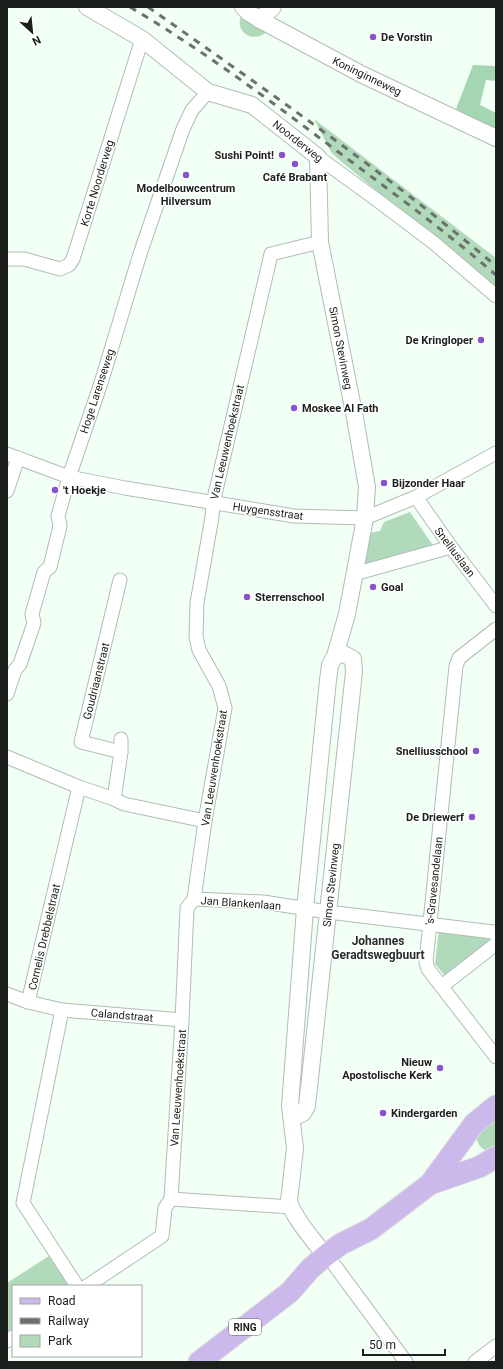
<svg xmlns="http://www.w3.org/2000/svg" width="503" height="1369" font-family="Roboto,sans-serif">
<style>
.green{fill:#b1dabb}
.forest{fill:#a4d6b1}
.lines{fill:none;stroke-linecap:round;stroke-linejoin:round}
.minor-casing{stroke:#b0bdb3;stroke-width:15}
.tertiary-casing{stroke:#b0bdb3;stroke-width:18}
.primary-casing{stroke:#dbdbdb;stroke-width:23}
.minor{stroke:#fff;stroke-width:13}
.tertiary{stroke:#fff;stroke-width:16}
.primary{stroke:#cbb9eb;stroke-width:21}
.rail{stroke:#6a716b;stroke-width:3;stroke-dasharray:7 7;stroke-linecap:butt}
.poi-dot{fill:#8654cd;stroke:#fff;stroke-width:1.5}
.labels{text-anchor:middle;stroke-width:3;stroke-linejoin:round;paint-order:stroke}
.shield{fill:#fff;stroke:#5f6360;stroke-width:1}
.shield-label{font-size:10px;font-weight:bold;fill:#1b201c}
.poi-label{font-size:11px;font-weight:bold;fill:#1b201c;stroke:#fff;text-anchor:start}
.street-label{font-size:11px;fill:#1b201c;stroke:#fff}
.neighbourhood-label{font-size:12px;font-weight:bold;fill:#252f27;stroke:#fff}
</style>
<rect width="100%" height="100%" fill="#f2fff5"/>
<!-- green -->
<g class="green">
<path d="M 244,11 L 269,29 C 256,47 229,31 244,11 Z"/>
<polygon points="314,119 496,258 496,290 337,158 331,152"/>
<polygon points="410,512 434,547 362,568 369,533 380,531 384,522"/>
<polygon points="439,928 489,935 490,938 487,943 445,976 435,964"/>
<path d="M 496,1111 L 496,1152 C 484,1153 476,1146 476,1133 Z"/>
<polygon points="52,1254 73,1286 13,1286 13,1332 7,1336 7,1283"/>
</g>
<!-- forest -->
<polygon class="forest" points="473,65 496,66 496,81 486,80 480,105 496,113 496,130 456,109"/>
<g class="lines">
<!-- minor casing -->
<g class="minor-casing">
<g id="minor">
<polyline points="318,157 377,200 434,243 496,296"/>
<polyline points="7,259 24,259 60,269 69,265 73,259 142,39"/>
<polyline points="7,454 69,477 125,488 294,516 365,518 416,497 496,453"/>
<polyline points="7,491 18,458"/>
<polyline points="416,497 451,547 496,606"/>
<polyline points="354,574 451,547"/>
<polyline points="120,580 81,742 121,752"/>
<polyline points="496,629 459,658 456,666 426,962 428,969 496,1057"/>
<polyline points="7,694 15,670 20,664 34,623 32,614 44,572 50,567 60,526 58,516 69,477 101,383 140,254 183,129 192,110 208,92"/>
<polyline points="7,757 79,787 114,799 124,804 205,821"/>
<polyline points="114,799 121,752 121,739"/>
<polyline points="194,899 263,902 328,912 493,932 496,935"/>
<polyline points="442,986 496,944"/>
<polyline points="7,994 28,1002"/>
<polyline points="62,1010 182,1020"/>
<polyline points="171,1199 182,1020 187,908 194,899 205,821 225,708 219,686 199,650 196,637 197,603 212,517 213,503 271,254 320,242"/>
<polyline points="171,1199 291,1207"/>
<polyline points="335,1266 406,1362"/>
<polyline points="77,1286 23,1203 62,1010 28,1002 79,787"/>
<polyline points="87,1286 162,1236 165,1208 171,1199"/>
<polyline points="7,1341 13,1337"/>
<polyline points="475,1362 496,1346"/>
</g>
</g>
<!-- tertiary casing -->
<g class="tertiary-casing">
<g id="tertiary">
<path d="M 87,7 L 142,39 L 208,92 L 252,105 L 318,157 L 320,242 L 355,418 L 367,487 L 365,518 L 347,614 L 335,656 L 330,665 L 328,680 L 305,909 L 290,1106 L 295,1148 L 289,1201 C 293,1218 315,1241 325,1256"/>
<polyline points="243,7 249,13 264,22 361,74 496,138"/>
<polyline points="260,20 273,7"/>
<polyline points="290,1106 295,1114 299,1115 303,1113 307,1106 354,672 353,659 344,654 335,656"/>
</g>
</g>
<!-- primary casing -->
<g class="primary-casing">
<g id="primary">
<polyline points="430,1184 479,1167 496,1157"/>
<polyline points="199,1362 290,1292 310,1269 325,1256 341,1244 371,1229 430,1184 474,1124 496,1106"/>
</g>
</g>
<!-- minor -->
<use href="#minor" class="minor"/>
<!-- tertiary -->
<use href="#tertiary" class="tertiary"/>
<!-- primary -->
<use href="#primary" class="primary"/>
<!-- rail -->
<g class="rail">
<path d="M 130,7 C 199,48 264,96 329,145 C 385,187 443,229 496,275"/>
<path d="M 148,7 C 266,90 386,173 496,266"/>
</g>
</g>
<!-- markers -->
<g class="poi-dot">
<circle cx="373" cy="37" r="4"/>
<circle cx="282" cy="155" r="4"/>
<circle cx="295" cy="164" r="4"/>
<circle cx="186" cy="175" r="4"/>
<circle cx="481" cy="340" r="4"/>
<circle cx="294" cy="408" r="4"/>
<circle cx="384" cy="483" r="4"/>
<circle cx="55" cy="490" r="4"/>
<circle cx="373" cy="587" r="4"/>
<circle cx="247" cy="597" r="4"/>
<circle cx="476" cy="751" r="4"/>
<circle cx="472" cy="817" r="4"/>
<circle cx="440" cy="1068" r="4"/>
<circle cx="383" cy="1113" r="4"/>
</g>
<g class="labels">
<!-- shield labels -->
<rect class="shield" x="229" y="1319" width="32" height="16" rx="3"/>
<g class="shield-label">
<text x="245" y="1331">RING</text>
</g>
<!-- poi labels -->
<g class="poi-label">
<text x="381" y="41">De Vorstin</text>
<text x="274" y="159" text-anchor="end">Sushi Point!</text>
<text x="295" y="181" text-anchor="middle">Café Brabant</text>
<text x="186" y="192" text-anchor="middle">Modelbouwcentrum<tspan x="186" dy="13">Hilversum</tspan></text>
<text x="473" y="344" text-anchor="end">De Kringloper</text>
<text x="302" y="412">Moskee Al Fath</text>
<text x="392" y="487">Bijzonder Haar</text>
<text x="63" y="494">'t Hoekje</text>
<text x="381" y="591">Goal</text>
<text x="255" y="601">Sterrenschool</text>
<text x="468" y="755" text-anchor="end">Snelliusschool</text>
<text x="464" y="821" text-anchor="end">De Driewerf</text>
<text x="432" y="1066" text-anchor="end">Nieuw<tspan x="432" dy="13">Apostolische Kerk</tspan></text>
<text x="391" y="1117">Kindergarden</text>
</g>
<!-- street labels -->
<g class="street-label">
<text transform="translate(367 76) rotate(26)" y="4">Koninginneweg</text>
<text transform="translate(298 141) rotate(38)" y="4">Noorderweg</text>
<text transform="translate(97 183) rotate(-73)" y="4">Korte Noorderweg</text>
<text transform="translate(341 348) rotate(79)" y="4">Simon Stevinweg</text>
<text transform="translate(97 391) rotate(-72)" y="4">Hoge Larenseweg</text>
<text transform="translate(227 442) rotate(-77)" y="4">Van Leeuwenhoekstraat</text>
<text transform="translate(268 511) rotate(8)" y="4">Huygensstraat</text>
<text transform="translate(455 552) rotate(53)" y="4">Snelliuslaan</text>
<text transform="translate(96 681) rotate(-76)" y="4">Goudriaanstraat</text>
<text transform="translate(214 768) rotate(-81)" y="4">Van Leeuwenhoekstraat</text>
<text transform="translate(434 881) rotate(-84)" y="4">'s-Gravesandelaan</text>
<text transform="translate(331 885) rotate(-84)" y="4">Simon Stevinweg</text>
<text transform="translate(241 903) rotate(4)" y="4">Jan Blankenlaan</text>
<text transform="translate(44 937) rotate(-77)" y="4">Cornelis Drebbelstraat</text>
<text transform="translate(122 1015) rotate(5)" y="4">Calandstraat</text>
<text transform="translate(178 1088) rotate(-86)" y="4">Van Leeuwenhoekstraat</text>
</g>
<!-- neighbourhood labels -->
<g class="neighbourhood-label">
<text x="378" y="945">Johannes<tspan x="378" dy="14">Geradtswegbuurt</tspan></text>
</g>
</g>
<!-- border -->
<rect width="503" height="1369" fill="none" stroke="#1b201c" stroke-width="16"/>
<!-- legend -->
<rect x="12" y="1285" width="130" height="72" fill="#ffffff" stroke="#a4a6a4"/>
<rect x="20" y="1298" width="20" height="6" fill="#cbb9eb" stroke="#a4a6a4"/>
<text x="48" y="1305" font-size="12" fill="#1b201c">Road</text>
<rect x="20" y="1318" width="20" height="6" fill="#6a716b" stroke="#a4a6a4"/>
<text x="48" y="1325" font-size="12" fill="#1b201c">Railway</text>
<rect x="20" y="1335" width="20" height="12" fill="#b1dabb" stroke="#a4a6a4"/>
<text x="48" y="1345" font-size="12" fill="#1b201c">Park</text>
<!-- north arrow -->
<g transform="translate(32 32) rotate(153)" stroke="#ffffff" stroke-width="3" paint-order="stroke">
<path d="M0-3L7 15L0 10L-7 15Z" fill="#1b201c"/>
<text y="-6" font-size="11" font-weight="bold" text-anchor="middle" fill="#1b201c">N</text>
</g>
<!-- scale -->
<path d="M363 1349v6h82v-6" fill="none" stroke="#1b201c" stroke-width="2"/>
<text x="369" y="1349" font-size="12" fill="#1b201c" stroke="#ffffff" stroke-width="3" paint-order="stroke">50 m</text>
</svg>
